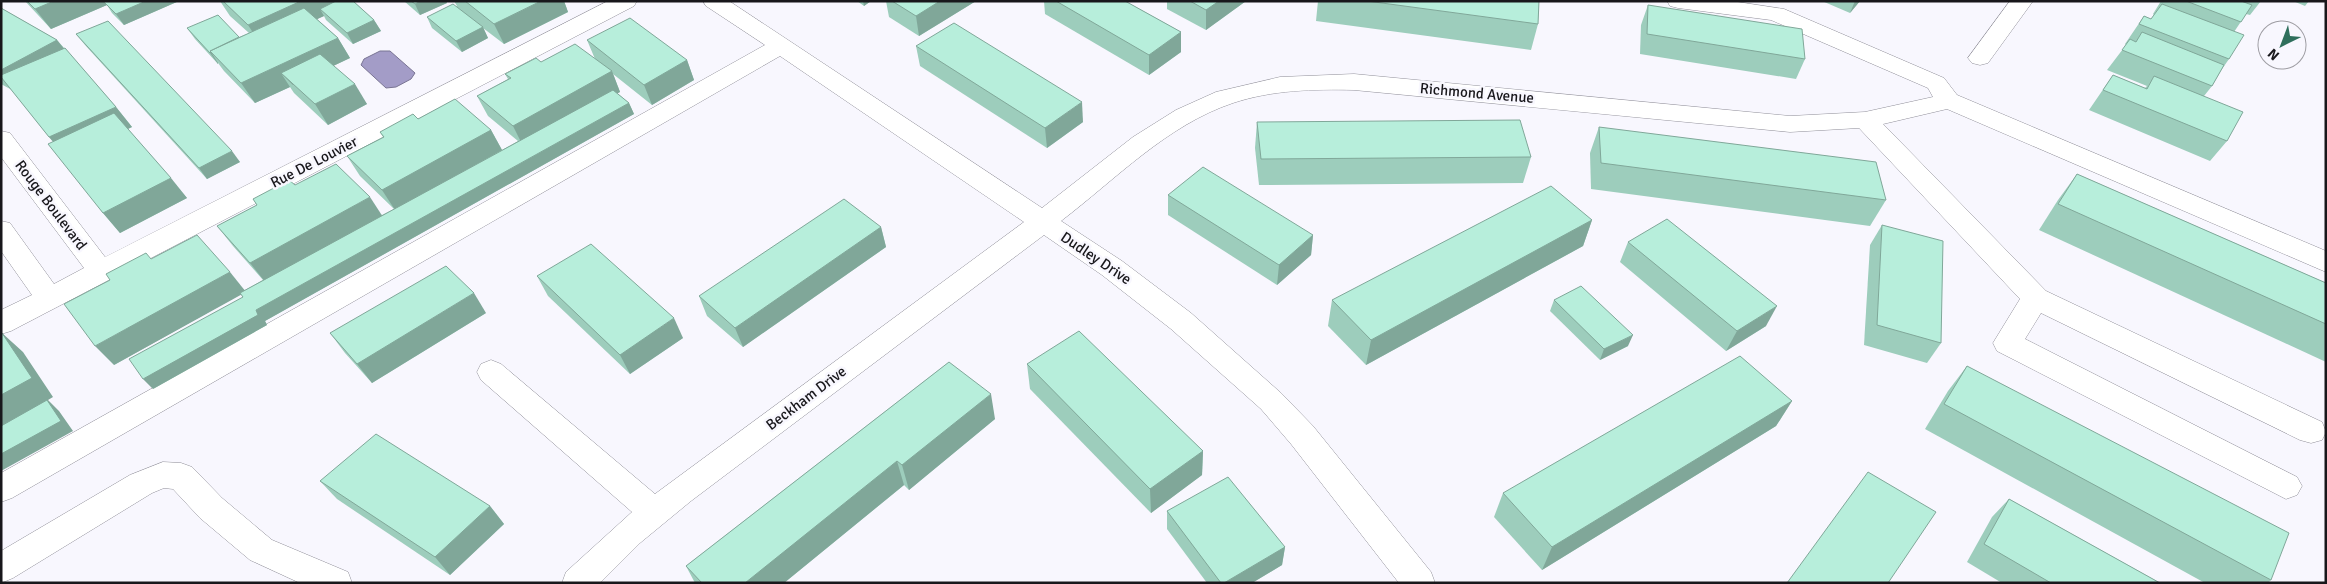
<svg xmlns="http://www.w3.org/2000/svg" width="2327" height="584" font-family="Signika,sans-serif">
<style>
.water{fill:#a39cc7;stroke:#797493}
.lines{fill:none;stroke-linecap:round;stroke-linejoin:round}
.minor-casing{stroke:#908f99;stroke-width:1}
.minor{fill:#fff;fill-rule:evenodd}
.wall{fill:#9dcdbc}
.shaded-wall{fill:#80a799}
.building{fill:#b7eedb;stroke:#80a799}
.labels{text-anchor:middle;stroke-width:5;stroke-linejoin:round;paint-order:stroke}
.street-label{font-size:15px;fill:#18171b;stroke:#f8f7fe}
</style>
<rect width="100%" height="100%" fill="#f8f7fe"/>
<!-- water -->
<polygon class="water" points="380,51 390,51 415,73 411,79 396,87 386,88 361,65 364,59"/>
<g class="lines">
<!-- minor casing -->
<g class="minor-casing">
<g id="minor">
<polygon points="608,1 637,1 634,6 11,331 1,334 1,310 32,295 1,251 1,221 10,223 54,284 84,268 1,157 1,131 10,133 105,257"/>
<path d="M 703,1 L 729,1 L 1042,208 L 1133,137 L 1176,110 L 1216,92 L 1280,77 L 1354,74 L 1790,116 L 1865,112 L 1933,97 L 1928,88 L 1771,20 L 1678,8 L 1670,6 L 1667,1 L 1731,1 L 1784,9 L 1944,78 L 1957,95 L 2326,251 L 2326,272 L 1947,109 L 1883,124 L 2046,291 L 2322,422 L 2326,432 L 2322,440 L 2311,443 L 2300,440 L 2041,313 L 2025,339 L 2297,477 L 2302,486 L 2297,495 L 2286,499 L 1997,351 L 1993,343 L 2020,299 L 1859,128 L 1790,132 L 1354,90 C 1314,89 1272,90 1233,103 C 1167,125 1116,179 1061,221 L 1122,261 L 1191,313 L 1281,393 L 1313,426 L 1431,572 L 1435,583 L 1399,583 L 1291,444 L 1261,409 L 1171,329 L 1102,275 L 1044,235 L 691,501 L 640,543 L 600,583 L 562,583 L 566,572 L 632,512 L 481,380 L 477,372 L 481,364 L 491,360 L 501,364 L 655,494 L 1024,222 L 780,56 L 12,498 L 1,502 L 1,473 L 765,45 L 706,6 Z"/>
<polygon points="2010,1 2033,1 1988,63 1980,65 1972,63 1968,58"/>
<polygon points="163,462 181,463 192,467 222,498 272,540 348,572 352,583 300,583 250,560 200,518 173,489 164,488 152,493 13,578 1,583 1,551 130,475"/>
</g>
</g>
<!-- minor -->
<use href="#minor" class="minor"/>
</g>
<!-- wall -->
<g class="wall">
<polygon points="25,1 179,1 124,25 112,13 107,5 51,29"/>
<polygon points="220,1 353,1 374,20 381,31 353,44 326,20 324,16 317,19 338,38 350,58 333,66 367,104 328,125 294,93 290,87 255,103 224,71 218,63 218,64 195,39 187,28 239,37 249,33 230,16"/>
<polygon points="404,1 446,1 447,3 420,15"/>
<polygon points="454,1 564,1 568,12 504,44 483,28 488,38 462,52 432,28 427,17 457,6"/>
<polygon points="857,1 871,1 864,6"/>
<polygon points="886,1 976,1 919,36 889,17"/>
<polygon points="1044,1 1125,1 1181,32 1181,52 1149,75 1045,14"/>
<polygon points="1167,1 1246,1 1206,30 1167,9"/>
<polygon points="1318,1 1539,1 1538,24 1531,50 1316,21"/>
<polygon points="1822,1 1860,1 1850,13"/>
<polygon points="2161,1 2261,1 2250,15 2246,14 2234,32 2229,59 2222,69 2212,86 2204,96 2227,141 2210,161 2089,110 2113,75 2145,88 2147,86 2107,70 2126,45 2125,44 2144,16 2151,19 2154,15 2153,14"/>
<polygon points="2293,1 2309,1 2305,6"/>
<polygon points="1648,5 1805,59 1796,79 1640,54 1641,25"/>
<polygon points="1,8 57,40 116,107 132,127 128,129 187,198 120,233 103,213 53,142 12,90 1,84"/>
<polygon points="76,34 240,162 207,179 85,45"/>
<polygon points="587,40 687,60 694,80 652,105 613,74 620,92 617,93 629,103 634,114 265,321 267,325 153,389 243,297 241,294 114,365 151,259 245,290 263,280 233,246 217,226 257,205 253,199 295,185 382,215 394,209 360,176 347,156 383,137 380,132 418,119 491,130 502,150 518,141 488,116 477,96 508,79 505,74 541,62 595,59"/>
<polygon points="916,46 1083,122 1047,148 920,66"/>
<polygon points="1257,122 1531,157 1523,183 1259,185 1255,148"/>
<polygon points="1599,127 1886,200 1870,226 1591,189 1590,153"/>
<polygon points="2077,174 2326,283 2326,362 2039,230 2058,200"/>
<polygon points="1168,195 1313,235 1311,255 1277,285 1168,215"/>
<polygon points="1592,220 1583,246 1366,365 1328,326 1332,300"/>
<polygon points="1882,225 1941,343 1927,363 1864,345 1870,245"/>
<polygon points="881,227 886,247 743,347 707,316 699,296"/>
<polygon points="1628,242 1766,326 1726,351 1620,262"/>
<polygon points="537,276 683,338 630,374 548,296"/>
<polygon points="1554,300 1628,346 1600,360 1550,311"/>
<polygon points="486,313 372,383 345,353 330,333"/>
<polygon points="949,362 995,419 909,490 904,485 784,583 695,583 686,566"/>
<polygon points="1027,364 1203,451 1202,475 1151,513 1030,389"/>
<polygon points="1967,366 2271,580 2268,583 2205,583 1925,429 1948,391"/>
<polygon points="1792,401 1776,426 1542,570 1494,517 1503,493"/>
<polygon points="320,481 490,506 504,524 450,575 337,499"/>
<polygon points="2009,499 2160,583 2002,583 1967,562 1992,517"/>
<polygon points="1167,511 1285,547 1282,565 1252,583 1207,583 1167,529"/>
</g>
<!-- shaded-wall -->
<g class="shaded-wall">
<polygon points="54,1 116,1 104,2 107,5 51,29 35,9"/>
<polygon points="146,1 179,1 124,25 116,14"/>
<polygon points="301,1 346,1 320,9 324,16 261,45 248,25"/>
<polygon points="421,1 446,1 447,3 420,15 415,4"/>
<polygon points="541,1 564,1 568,12 504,44 494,24"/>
<polygon points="863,1 871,1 864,6"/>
<polygon points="940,1 976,1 919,36 916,16"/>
<polygon points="1219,1 1246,1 1206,30 1206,10"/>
<polygon points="1855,1 1860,1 1850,13"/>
<polygon points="374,20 381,31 353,44 347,33"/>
<polygon points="483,27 488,38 462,52 456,41"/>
<polygon points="1181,32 1181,52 1149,75 1149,55"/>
<polygon points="338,38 350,58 293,85 281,73 290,87 255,103 241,83"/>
<polygon points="57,40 73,60 1,77 1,70"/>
<polygon points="211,52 218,63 218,64 210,53"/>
<polygon points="687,60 694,80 652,105 644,85"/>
<polygon points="612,71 620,92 523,146 513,126"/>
<polygon points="355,84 367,104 328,125 315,104"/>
<polygon points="1082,102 1083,122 1047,148 1045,128"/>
<polygon points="629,103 634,114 265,321 267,325 153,389 143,379 256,310"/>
<polygon points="116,107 132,127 67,157 49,137"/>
<polygon points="491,130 502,150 395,210 382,190"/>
<polygon points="232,151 240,162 207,179 199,168"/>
<polygon points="171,178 187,198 120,233 103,213"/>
<polygon points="370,197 383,217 266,283 250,263"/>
<polygon points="1592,220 1583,246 1366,365 1371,340"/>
<polygon points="881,227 886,247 743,347 735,328"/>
<polygon points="1313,235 1311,255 1277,285 1279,265"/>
<polygon points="230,272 246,292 114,365 95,346"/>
<polygon points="474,293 486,313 372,383 357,364"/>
<polygon points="1777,306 1766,326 1726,351 1737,331"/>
<polygon points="674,318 683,338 630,374 620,355"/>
<polygon points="2,333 23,352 53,397 48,400 59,411 73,431 1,471"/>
<polygon points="1633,335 1628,346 1600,360 1604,349"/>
<polygon points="991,394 995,419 909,490 902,465"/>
<polygon points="1792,401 1776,426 1542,570 1552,547"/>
<polygon points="1203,451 1202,475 1151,513 1150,489"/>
<polygon points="897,461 904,485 784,583 745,583"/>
<polygon points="490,506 504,524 450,575 435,557"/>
<polygon points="1285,547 1282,565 1252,583 1224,583"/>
</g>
<!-- building -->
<g class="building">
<polygon points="27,1 54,1 35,9"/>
<polygon points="106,1 146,1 116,14 104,2"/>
<polygon points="223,1 301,1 248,25"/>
<polygon points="336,1 353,1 374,20 347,33 320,9"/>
<polygon points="411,1 421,1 415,4"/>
<polygon points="465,1 541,1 494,24"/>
<polygon points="892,1 940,1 916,16"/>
<polygon points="1056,1 1125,1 1181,32 1149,55"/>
<polygon points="1190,1 1219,1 1206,10"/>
<polygon points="1367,1 1539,1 1538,24"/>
<polygon points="2186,1 2241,1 2252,5 2241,22"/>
<polygon points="453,4 483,27 456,41 427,17"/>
<polygon points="2162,4 2244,35 2229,59 2139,24 2144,16 2151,19"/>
<polygon points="1648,5 1802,29 1805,59 1647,34"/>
<polygon points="1,8 57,40 1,70"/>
<polygon points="304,8 338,38 241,83 210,51"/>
<polygon points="218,15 239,37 210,51 211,52 210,53 187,28"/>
<polygon points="630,18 687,60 644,85 587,40"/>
<polygon points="108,21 232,151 199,168 76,34"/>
<polygon points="954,23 1082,102 1045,128 916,46"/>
<polygon points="2142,32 2224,65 2212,86 2122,50 2130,39 2136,42"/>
<polygon points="575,44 612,71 513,126 477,96 511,78 505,74 536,58 541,62"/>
<polygon points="65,48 116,107 49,137 1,77 1,75"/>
<polygon points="320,54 355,84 315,104 281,73"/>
<polygon points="2113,75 2147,89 2154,76 2243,112 2227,141 2103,90"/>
<polygon points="613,90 629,103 256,310 258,315 143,379 129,359 243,297 240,293"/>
<polygon points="455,99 491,130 382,190 347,156 384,137 380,132 413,114 418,119"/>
<polygon points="114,113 171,178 103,213 48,144"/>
<polygon points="1520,120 1531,157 1261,159 1257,122"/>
<polygon points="1599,127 1876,162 1886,200 1601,163"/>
<polygon points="336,164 370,197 250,263 217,226 257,205 253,199 289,180 295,185"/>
<polygon points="1203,167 1313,235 1279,265 1168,195"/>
<polygon points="2077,174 2326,283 2326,324 2058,204"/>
<polygon points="1551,186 1592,220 1371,340 1332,300"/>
<polygon points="844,199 881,227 735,328 699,296"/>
<polygon points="1667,219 1777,306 1737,331 1628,242"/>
<polygon points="1882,225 1943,241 1941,343 1877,325"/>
<polygon points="197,235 230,272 95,346 64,304 110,280 106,274 146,253 151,259"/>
<polygon points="591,244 674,318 620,355 537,276"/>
<polygon points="446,266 474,293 357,364 330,333"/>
<polygon points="1581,286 1633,335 1604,349 1554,300"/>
<polygon points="1079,331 1203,451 1150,489 1027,364"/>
<polygon points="1,333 2,333 32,378 1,395"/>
<polygon points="1740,356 1792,401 1552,547 1503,493"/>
<polygon points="949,362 991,394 902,465 897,461 745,583 702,583 686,566"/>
<polygon points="1967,366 2289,533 2271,580 1944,404"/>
<polygon points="47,400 61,421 1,454 1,426"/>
<polygon points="376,434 490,506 435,557 320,481"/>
<polygon points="1868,472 1936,512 1888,583 1787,583"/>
<polygon points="1228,477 1285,547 1224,583 1221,583 1167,511"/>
<polygon points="2009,499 2160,583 2051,583 1984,544"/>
</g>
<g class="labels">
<!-- street labels -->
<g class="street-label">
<text transform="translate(1477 93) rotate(5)" y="5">Richmond Avenue</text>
<text transform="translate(314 162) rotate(-27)" y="5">Rue De Louvier</text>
<text transform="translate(51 205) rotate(53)" y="5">Rouge Boulevard</text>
<text transform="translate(1096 258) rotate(34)" y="5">Dudley Drive</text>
<text transform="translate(806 398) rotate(-37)" y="5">Beckham Drive</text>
</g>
</g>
<!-- border -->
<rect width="2327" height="584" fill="none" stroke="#18171b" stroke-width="5"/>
<!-- north arrow -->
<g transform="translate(2282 45) rotate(222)"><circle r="24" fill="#f8f7fe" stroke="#9e9da3"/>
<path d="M0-4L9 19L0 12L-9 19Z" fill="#2f6f5c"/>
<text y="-8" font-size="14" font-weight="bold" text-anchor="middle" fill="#18171b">N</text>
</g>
</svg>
